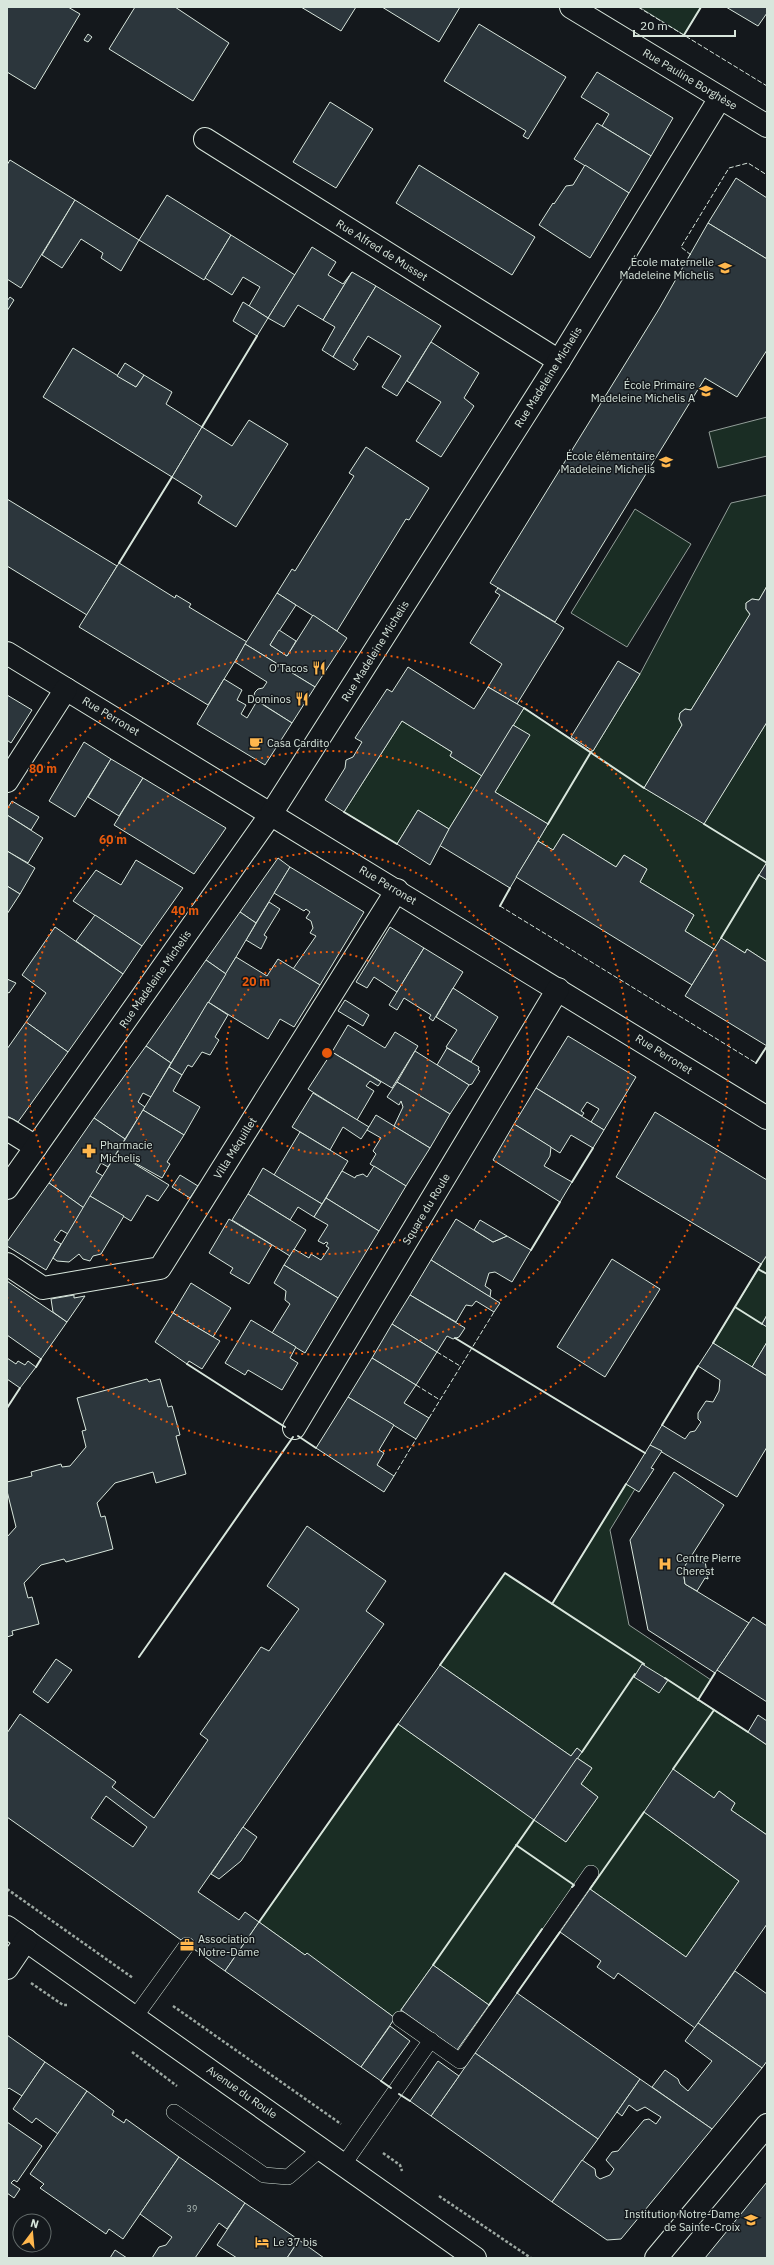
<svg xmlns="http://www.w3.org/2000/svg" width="774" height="2265" font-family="'IBM Plex Sans',sans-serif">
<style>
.green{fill:#1a2d24;stroke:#939e99}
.building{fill:#2c363c;stroke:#d8e6dc;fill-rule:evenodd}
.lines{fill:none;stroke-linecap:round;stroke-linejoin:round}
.service-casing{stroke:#d8e6dc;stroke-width:16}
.minor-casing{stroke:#d8e6dc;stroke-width:24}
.path{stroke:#9da8a2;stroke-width:2.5;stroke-dasharray:3 2;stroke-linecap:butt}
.service{stroke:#14181c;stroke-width:15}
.minor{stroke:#14181c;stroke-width:22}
.fence{stroke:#d8e6dc;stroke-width:1;stroke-dasharray:5 2;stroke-linecap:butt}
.wall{stroke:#d8e6dc;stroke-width:2}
.ring{fill:none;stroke:#e8590c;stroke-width:2;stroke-dasharray:2 4}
.labels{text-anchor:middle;stroke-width:3;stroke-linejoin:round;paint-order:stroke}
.number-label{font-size:9px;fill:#adbab4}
.street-label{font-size:11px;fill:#d8e6dc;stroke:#14181c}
.poi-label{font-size:11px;fill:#d8e6dc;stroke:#14181c;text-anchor:end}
.centre{fill:#e8590c;stroke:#14181c;stroke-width:2}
.ring-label{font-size:12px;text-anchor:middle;font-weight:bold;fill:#e8590c;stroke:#14181c;stroke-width:3;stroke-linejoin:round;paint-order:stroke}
</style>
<rect width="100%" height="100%" fill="#14181c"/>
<!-- green -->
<g class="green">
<polygon points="639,7 701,7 684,35"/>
<polygon points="767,417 767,456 718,468 709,432"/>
<polygon points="767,495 767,586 759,600 752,599 746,603 746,609 750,615 691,710 685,709 680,713 679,719 682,725 644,788 704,823 767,722 767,862 759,875 767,880 767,962 747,949 745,953 721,938 714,949 685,931 694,915 640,882 647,869 624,855 616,867 563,834 553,850 538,841 548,824 495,792 529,735 513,725 524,708 591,752 593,751 640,674 731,503"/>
<polygon points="635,509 691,544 627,647 571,613"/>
<polygon points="402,721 452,752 450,756 482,776 449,829 418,810 397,844 344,812"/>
<polygon points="767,1255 767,1315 762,1323 767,1327 767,1342 752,1367 713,1343"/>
<polygon points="626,1484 635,1489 610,1530 629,1625 711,1680 698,1700 767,1745 767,1835 731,1810 735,1803 719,1791 714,1798 674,1770 644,1812 739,1881 686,1957 590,1889 587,1893 574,1885 489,2005 433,1965 395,2018 307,1954 305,1955 259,1922 398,1724 566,1842 598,1797 581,1784 592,1768 577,1758 582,1752 577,1748 571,1756 440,1665 505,1573 552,1604"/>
</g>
<!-- building -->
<g class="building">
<polygon points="7,7 68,7 80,14 35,89 7,72"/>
<polygon points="135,7 175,7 229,43 193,101 109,49"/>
<polygon points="301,7 356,7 341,31"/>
<polygon points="382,7 460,7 439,42"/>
<polygon points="726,7 767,7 767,13 758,26"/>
<polygon points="479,24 566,77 528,139 523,136 526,131 444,81"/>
<polygon points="88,34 92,37 88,42 84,40"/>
<polygon points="597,72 673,118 651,156 602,126 609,114 581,97"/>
<polygon points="330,102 373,129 336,188 293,162"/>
<polygon points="597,123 651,156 629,193 574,159"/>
<polygon points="10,160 75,200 21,288 7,279 7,165"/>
<polygon points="419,165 535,237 512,275 396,203"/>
<polygon points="585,165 629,193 590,258 539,225 553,203 554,204 566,186 573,185"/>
<polygon points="736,178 767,198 767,259 708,223"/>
<polygon points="167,195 231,235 204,280 139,240"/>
<polygon points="75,200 139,240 121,271 101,258 103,253 81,239 62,268 42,255"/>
<polygon points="708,223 767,259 767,350 737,397 705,378 555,622 490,583 659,309"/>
<polygon points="231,235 295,275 268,318 249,306 260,287 243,277 232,295 205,278"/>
<polygon points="312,247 336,262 328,275 343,284 352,272 323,320 298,305 284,327 268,318"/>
<polygon points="352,272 376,286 333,357 322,350 335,327 323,320"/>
<polygon points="376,286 441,326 397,396 382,387 401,356 368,336 353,360 358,364 354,370 333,357"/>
<polygon points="10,297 14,300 7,311 7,301"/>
<polygon points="243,302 268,318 257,336 233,321"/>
<polygon points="431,342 479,373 464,398 474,406 441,457 416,441 441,402 407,381"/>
<polygon points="73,348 136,387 144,375 172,392 166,404 202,427 172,477 43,397"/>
<polygon points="125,363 144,375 136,387 117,376"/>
<polygon points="249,420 288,444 236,527 198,503 202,496 172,477 202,427 232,446"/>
<polygon points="366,447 429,488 409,520 406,519 337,631 277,593 292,569 295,571 354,476 349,473"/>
<polygon points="7,499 117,566 87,615 7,566"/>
<polygon points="119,563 175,598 176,595 191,604 189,607 247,642 208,705 79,627"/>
<polygon points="767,586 767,722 704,824 644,788 682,725 679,719 680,713 685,709 691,710 750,614 746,609 746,603 752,599 759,600"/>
<polygon points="498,588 564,628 517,704 488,687 502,664 470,643 500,595 495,592"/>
<polygon points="277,593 296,605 270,645 287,656 313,615 347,638 315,687 245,644"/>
<polygon points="279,630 296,641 287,656 270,645"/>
<polygon points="245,644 315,687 292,723 253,698 255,692 258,689 263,688 267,682 235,662"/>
<polygon points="618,661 640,674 593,751 571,737"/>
<polygon points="408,667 474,709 488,687 524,708 482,776 450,756 452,752 402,721 344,812 325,800 345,768 346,760 353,757 362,742 355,738 387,689 392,692"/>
<polygon points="224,679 242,690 237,700 246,705 241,714 247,718 257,701 292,723 265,765 197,724"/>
<polygon points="7,695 32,710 11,743 7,740"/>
<polygon points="513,725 530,735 495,792 548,824 510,888 439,845"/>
<polygon points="84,742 111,759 75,817 49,801"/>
<polygon points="111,759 143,778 119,816 88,797"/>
<polygon points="143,778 226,828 194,874 114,825"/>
<polygon points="12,801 39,817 31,830 7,815 7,809"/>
<polygon points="418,810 449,829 430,865 397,844"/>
<polygon points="7,815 43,838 28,863 7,851"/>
<polygon points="563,834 616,867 624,855 647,869 640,882 694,915 685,931 714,949 692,985 516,877 538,841 553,850"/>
<polygon points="7,851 35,868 20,894 7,886"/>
<polygon points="278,858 290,867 256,923 240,912"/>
<polygon points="136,860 183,888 142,946 73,901 96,870 121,885"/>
<polygon points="767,862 767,880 759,875"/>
<polygon points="290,867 364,912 320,985 293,969 316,936 310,933 313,928 311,921 306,918 310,912 306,909 304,911 274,893"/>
<polygon points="7,886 20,894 7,914"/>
<polygon points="269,902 280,909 264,935 267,937 261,949 246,940"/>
<polygon points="240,912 256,923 226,974 206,960"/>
<polygon points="95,915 142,946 123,974 76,941"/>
<polygon points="55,927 123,974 68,1052 26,1022 46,993 22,975"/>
<polygon points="390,927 424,948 397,992 374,977 367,988 356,982"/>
<polygon points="721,938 745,953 747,949 767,962 767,1046 685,996"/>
<polygon points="424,948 463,972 433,1021 429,1018 431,1015 404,998 397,1010 389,1005"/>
<polygon points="236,957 267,976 278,959 320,985 294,1027 280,1019 268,1039 208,1002"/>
<polygon points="206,960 226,974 171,1063 146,1046"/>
<polygon points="7,979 16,983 9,993 7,992"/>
<polygon points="453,988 498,1017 471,1062 446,1047 457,1030 436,1017"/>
<polygon points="345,1000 369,1015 363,1026 338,1011"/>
<polygon points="208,1002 228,1015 215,1037 219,1040 210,1055 202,1052 192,1067 188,1065 182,1075 169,1067"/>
<polygon points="26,1022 68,1052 18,1122 7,1116 7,1049"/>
<polygon points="348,1025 385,1048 395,1032 418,1046 392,1088 332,1052"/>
<polygon points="568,1036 636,1077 604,1130 591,1122 599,1109 587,1102 581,1111 584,1113 582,1116 536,1088"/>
<polygon points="146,1046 171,1063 151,1097 143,1093 138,1102 145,1107 125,1139 94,1118"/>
<polygon points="447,1048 479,1067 478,1070 480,1071 472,1084 469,1085 437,1065"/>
<polygon points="415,1051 469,1085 450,1114 397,1082"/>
<polygon points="332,1052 381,1082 378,1086 370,1081 366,1086 374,1091 357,1120 308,1089"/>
<polygon points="169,1067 182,1075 173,1091 200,1107 184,1135 143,1110"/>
<polygon points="397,1082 450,1114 430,1148 394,1126 403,1107 401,1101 399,1105 387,1097"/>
<polygon points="536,1088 604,1130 593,1148 571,1135 560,1153 514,1124"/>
<polygon points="313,1093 369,1127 361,1139 343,1127 330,1150 292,1127"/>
<polygon points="143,1110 184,1135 167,1162 170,1164 162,1178 117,1153"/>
<polygon points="655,1112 767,1180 767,1255 761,1264 616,1177"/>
<polygon points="376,1115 430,1148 406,1186 370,1164 376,1154 373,1151 381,1138 367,1130"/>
<polygon points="94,1118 125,1139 108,1167 101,1163 96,1172 103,1176 84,1208 49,1183"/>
<polygon points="514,1124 551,1147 550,1156 544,1166 572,1182 560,1202 493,1160"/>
<polygon points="300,1132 348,1161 322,1204 274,1175"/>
<polygon points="117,1153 169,1185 158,1201 147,1195 131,1221 90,1196"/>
<polygon points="374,1166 406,1186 379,1231 326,1198 342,1171 355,1178 356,1176 363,1174 367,1177"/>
<polygon points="263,1168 322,1204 314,1217 298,1207 290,1220 248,1194"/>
<polygon points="180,1175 198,1186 190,1198 172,1187"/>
<polygon points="49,1183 84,1208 68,1234 61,1230 54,1240 61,1244 46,1270 7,1246 7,1242"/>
<polygon points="248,1194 306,1230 290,1256 232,1220"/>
<polygon points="90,1196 124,1216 101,1254 93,1256 90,1261 83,1259 79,1254 69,1262 57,1261 53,1258"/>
<polygon points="326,1198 379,1231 338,1298 284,1265 294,1249 309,1258 311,1254 321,1260 329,1248 326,1246 328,1243 326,1242 324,1244 318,1241 328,1225 314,1217"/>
<polygon points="229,1219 272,1245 249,1284 230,1273 233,1268 209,1253"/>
<polygon points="456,1219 493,1242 507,1236 531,1250 512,1282 495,1272 489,1273 485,1286 491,1290 490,1297 431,1260"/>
<polygon points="480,1220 507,1236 493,1242 474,1230"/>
<polygon points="612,1259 660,1289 605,1377 557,1347"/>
<polygon points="431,1260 500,1303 494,1312 476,1301 472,1306 466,1305 456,1322 410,1295"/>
<polygon points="284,1265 338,1298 305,1353 272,1333 290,1304 285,1300 286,1291 274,1283"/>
<polygon points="7,1281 67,1322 41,1359 7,1335"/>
<polygon points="191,1283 231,1308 213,1337 173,1313"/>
<polygon points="74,1295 74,1298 85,1296 67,1322 53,1312 51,1299"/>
<polygon points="410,1295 465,1328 459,1337 453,1339 447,1336 437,1352 392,1324"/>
<polygon points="173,1313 220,1341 202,1369 189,1361 187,1364 155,1342"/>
<polygon points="767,1315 767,1327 762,1324"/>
<polygon points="251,1320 296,1347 290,1358 298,1363 282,1390 248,1370 245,1375 225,1363"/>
<polygon points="392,1324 437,1352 416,1385 372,1358"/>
<polygon points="767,1342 767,1376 752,1367"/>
<polygon points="713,1343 767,1376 767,1447 737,1497 650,1445 662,1425 685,1439 690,1432 695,1431 701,1422 698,1419 698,1413 706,1401 713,1402 719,1391 720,1380 698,1366"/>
<polygon points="7,1358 16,1364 18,1361 25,1365 28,1361 36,1367 20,1388 7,1379"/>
<polygon points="372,1358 416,1385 404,1403 429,1418 416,1439 348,1397"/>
<polygon points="147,1379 149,1382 160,1379 168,1407 172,1406 180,1435 176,1436 186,1474 156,1483 153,1472 115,1483 97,1503 101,1517 105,1516 113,1549 66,1562 64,1559 41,1565 24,1583 28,1598 32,1597 39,1624 12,1631 13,1635 7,1637 7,1537 16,1527 7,1491 7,1482 32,1476 31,1472 61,1464 62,1467 70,1466 86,1447 82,1431 86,1430 77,1398"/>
<polygon points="348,1397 394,1425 379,1450 384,1453 377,1465 394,1476 384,1492 316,1448"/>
<polygon points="650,1445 662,1451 651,1468 654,1469 639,1492 626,1484"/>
<polygon points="674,1472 724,1505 683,1569 685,1584 749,1623 715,1673 648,1630 630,1540"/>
<path d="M 307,1526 L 386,1581 L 366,1611 L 384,1624 L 198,1892 L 239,1920 L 245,1912 L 259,1922 L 225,1971 L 7,1817 L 7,1733 L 20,1714 L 116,1782 L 112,1787 L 154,1818 L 208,1740 L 200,1734 L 261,1647 L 269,1651 L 299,1609 L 267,1586 ZM 106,1796 L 147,1827 L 133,1847 L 91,1818 Z"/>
<polygon points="692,1555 704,1563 705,1561 708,1579 705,1578 697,1591 685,1584 683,1569"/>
<polygon points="753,1617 767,1626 767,1702 717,1670"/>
<polygon points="56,1659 72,1670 48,1703 33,1692"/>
<polygon points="642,1664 668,1680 659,1693 634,1677"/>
<polygon points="440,1665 571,1756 577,1748 582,1752 534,1820 398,1724"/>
<polygon points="758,1715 767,1721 767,1745 748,1732"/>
<polygon points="577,1758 592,1768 581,1784 598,1797 566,1842 534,1820"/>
<polygon points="673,1769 714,1798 719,1791 735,1803 731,1810 767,1835 767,1924 695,2028 618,1973 614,1979 597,1967 601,1961 560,1932 590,1889 686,1957 739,1881 644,1812"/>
<polygon points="243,1827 257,1837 241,1861 219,1879 211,1874"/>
<polygon points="259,1922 305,1955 307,1953 395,2018 361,2067 225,1971"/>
<polygon points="433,1965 489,2005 457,2050 401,2010"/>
<polygon points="735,1971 767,1994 767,2061 762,2068 698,2023"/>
<polygon points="517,1993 640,2079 598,2139 475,2053"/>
<polygon points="698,2023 762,2068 712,2129 652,2087 665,2070 678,2079 680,2084 688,2091 712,2061 685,2041"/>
<polygon points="390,2026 410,2041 381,2081 361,2067"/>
<polygon points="7,2035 45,2062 22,2096 9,2088 7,2090"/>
<polygon points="475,2053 598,2139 552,2202 431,2116"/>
<polygon points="438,2061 459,2076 431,2116 410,2101"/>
<polygon points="45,2062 87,2091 58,2134 36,2118 32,2123 13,2109"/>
<polygon points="640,2079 712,2129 621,2239 607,2240 552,2202 582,2160 595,2169 596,2176 600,2179 610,2175 614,2169 606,2160 612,2152 618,2151 644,2120 649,2119 656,2124 661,2117 645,2107 637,2111 629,2105 622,2116 617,2112"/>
<polygon points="87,2091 114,2111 112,2115 124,2123 126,2119 179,2157 123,2239 109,2229 106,2234 40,2188 44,2184 30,2174"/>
<polygon points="7,2122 42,2146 17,2182 14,2180 11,2183 20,2189 14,2198 7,2193"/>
<polygon points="179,2157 245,2203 227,2229 219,2223 195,2258 152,2258 159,2247 166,2245 172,2237 140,2214"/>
<polygon points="767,2182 767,2258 705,2258"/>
<polygon points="245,2203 299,2240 287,2258 237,2258 217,2245"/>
<polygon points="299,2240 324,2258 287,2258"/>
<polygon points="115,2250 127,2258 110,2258"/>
</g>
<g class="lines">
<!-- service casing -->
<g class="service-casing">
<g id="service">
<polyline points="135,2017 187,1945"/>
<polyline points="400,2019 460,2061 591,1873"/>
<polyline points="174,2112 264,2175 288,2177 322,2148"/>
<polyline points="344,2164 431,2040"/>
</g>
</g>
<!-- minor casing -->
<g class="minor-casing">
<g id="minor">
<polyline points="571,7 767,126"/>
<polyline points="205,139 559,361"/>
<polyline points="7,653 767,1118"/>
<polyline points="7,781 66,689"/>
<polyline points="7,1129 36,1147"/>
<polyline points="7,1188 271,814 559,361 720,98"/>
<polyline points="7,1264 43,1288 160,1268 397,890"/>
<polyline points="294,1428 558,989"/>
<polyline points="7,1927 475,2258"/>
<polyline points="7,1968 26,1940"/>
<polyline points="656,2258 767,2125"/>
</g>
</g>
<!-- path -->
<g class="path">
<polyline points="7,1889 133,1978"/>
<polyline points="31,1983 63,2005 67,2005"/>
<polyline points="173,2006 341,2124"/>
<polyline points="132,2052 177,2086"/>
<polyline points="383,2153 400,2165 402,2171"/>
<polyline points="439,2196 531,2258"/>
</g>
<!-- service -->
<use href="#service" class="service"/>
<!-- minor -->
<use href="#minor" class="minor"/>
<!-- fence -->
<g class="fence">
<polyline points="638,7 767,86"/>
<polyline points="691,255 681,247 729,168 748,163 767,175"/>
<polyline points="500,906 756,1063"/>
<polyline points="437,1352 460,1366"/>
<polyline points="416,1385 440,1400"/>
<polyline points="429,1418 494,1312"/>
<polyline points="394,1476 416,1439"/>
</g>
<!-- wall -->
<g class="wall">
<polyline points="684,35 701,7"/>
<polyline points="202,427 257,336"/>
<polyline points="119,563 172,477"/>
<polyline points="524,708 644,788"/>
<polyline points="344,812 397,844"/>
<polyline points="548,824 591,752"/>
<polyline points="704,824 767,863"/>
<polyline points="500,906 510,888"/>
<polyline points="721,938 759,875"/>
<polyline points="756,1063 767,1046"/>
<polyline points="572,1182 593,1148"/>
<polyline points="531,1250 560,1202"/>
<polyline points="758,1269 767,1274"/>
<polyline points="735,1307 762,1324"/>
<polyline points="455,1338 645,1453"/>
<polyline points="713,1343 761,1264"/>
<polyline points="187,1364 285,1427"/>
<polyline points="36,1367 41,1359"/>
<polyline points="7,1408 20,1388"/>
<polyline points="662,1425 698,1366"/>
<polyline points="298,1436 316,1448"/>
<polyline points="552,1604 626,1484"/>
<polyline points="139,1657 293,1437"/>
<polyline points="440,1665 505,1573 644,1664"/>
<polyline points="665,1678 748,1732"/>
<polyline points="698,1700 715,1673"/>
<polyline points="582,1752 635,1674"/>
<polyline points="673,1769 714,1710"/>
<polyline points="516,1845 574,1885 572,1887"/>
<polyline points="590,1889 644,1812"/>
<polyline points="259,1922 398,1724"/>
<polyline points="433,1965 534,1820"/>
<polyline points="517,1993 560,1932"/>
<polyline points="489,2005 542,1929"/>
<polyline points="381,2081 391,2088"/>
<polyline points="399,2094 410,2101"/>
</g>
</g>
<!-- distance rings -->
<g class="ring">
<circle cx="327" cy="1053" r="101"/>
<circle cx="327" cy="1053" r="201"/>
<circle cx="327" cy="1053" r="302"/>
<path d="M8 808A402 402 0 1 1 8 1298"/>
</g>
<!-- icons -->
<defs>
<g id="school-bare" transform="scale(1.08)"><path d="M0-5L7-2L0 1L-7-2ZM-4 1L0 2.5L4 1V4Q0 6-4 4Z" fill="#ffb74d" stroke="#14181c" stroke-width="2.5" paint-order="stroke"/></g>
<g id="restaurant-bare" transform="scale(1.08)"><path d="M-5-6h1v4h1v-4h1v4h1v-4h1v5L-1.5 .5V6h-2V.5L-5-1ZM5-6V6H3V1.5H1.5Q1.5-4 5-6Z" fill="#ffb74d" stroke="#14181c" stroke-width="2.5" paint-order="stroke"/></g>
<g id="cafe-bare" transform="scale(1.08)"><path d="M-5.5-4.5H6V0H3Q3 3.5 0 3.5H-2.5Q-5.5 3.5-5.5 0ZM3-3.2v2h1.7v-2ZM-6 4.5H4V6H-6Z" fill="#ffb74d" stroke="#14181c" stroke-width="2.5" paint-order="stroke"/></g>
<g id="pharmacy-bare" transform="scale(1.08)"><path d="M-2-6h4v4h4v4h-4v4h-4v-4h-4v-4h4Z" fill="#ffb74d" stroke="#14181c" stroke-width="2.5" paint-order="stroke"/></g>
<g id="hospital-bare" transform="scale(1.08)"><path d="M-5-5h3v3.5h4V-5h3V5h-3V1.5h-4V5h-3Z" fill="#ffb74d" stroke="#14181c" stroke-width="2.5" paint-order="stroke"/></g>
<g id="office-bare" transform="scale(1.08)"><path d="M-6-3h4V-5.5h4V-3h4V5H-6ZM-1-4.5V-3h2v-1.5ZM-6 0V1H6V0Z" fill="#ffb74d" stroke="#14181c" stroke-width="2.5" paint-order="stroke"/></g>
<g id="hotel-bare" transform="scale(1.08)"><path d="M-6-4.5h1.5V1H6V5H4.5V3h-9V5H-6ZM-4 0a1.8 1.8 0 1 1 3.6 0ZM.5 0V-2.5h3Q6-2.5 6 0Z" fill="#ffb74d" stroke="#14181c" stroke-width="2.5" paint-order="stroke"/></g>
</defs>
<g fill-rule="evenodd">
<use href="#school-bare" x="725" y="268"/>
<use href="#school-bare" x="706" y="391"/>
<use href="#school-bare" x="666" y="462"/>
<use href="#restaurant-bare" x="319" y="668"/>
<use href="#restaurant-bare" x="302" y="699"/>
<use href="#cafe-bare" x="256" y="743"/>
<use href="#pharmacy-bare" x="89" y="1151"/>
<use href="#hospital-bare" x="665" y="1564"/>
<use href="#office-bare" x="187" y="1945"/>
<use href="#school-bare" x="751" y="2220"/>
<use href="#hotel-bare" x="262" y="2242"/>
</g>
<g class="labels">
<!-- number labels -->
<g class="number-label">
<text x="192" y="2212">39</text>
</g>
<!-- street labels -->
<g class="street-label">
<text transform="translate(690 79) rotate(31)" y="4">Rue Pauline Borghèse</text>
<text transform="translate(382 250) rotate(32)" y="4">Rue Alfred de Musset</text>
<text transform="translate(548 377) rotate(-58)" y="4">Rue Madeleine Michelis</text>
<text transform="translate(375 651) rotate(-58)" y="4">Rue Madeleine Michelis</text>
<text transform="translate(111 716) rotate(31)" y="4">Rue Perronet</text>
<text transform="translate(388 885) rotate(31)" y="4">Rue Perronet</text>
<text transform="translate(155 979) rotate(-55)" y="4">Rue Madeleine Michelis</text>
<text transform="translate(664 1054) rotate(32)" y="4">Rue Perronet</text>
<text transform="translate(235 1148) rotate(-58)" y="4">Villa Méquillet</text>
<text transform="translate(426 1209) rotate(-59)" y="4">Square du Roule</text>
<text transform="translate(242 2092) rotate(35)" y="4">Avenue du Roule</text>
</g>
<!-- poi labels -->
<g class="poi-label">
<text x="714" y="266">École maternelle<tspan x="714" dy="13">Madeleine Michelis</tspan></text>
<text x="695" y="389">École Primaire<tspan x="695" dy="13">Madeleine Michelis A</tspan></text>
<text x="655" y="460">École élémentaire<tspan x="655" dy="13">Madeleine Michelis</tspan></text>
<text x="308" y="672">O'Tacos</text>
<text x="291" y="703">Dominos</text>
<text x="267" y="747" text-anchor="start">Casa Cardito</text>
<text x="100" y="1149" text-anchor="start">Pharmacie<tspan x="100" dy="13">Michelis</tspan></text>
<text x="676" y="1562" text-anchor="start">Centre Pierre<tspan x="676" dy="13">Cherest</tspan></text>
<text x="198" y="1943" text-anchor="start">Association<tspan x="198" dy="13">Notre-Dame</tspan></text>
<text x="740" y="2218">Institution Notre-Dame<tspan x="740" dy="13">de Sainte-Croix</tspan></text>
<text x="273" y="2246" text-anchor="start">Le 37 bis</text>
</g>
</g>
<circle cx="327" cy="1053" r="6" class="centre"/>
<g class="ring-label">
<text x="43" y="773">80 m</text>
<text x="113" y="844">60 m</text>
<text x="185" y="915">40 m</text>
<text x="256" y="986">20 m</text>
</g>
<!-- border -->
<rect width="774" height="2265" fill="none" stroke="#d8e6dc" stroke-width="16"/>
<!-- north arrow -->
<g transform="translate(32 2233) rotate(16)"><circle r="19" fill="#14181c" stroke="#626a69"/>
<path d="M0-3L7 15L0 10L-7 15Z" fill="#ffb74d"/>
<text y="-6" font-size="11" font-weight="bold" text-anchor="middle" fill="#d8e6dc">N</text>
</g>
<!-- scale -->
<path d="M634 30v6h101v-6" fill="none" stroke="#d8e6dc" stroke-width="2"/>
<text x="640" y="30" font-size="12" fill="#d8e6dc" stroke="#14181c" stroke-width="3" paint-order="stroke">20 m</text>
</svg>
